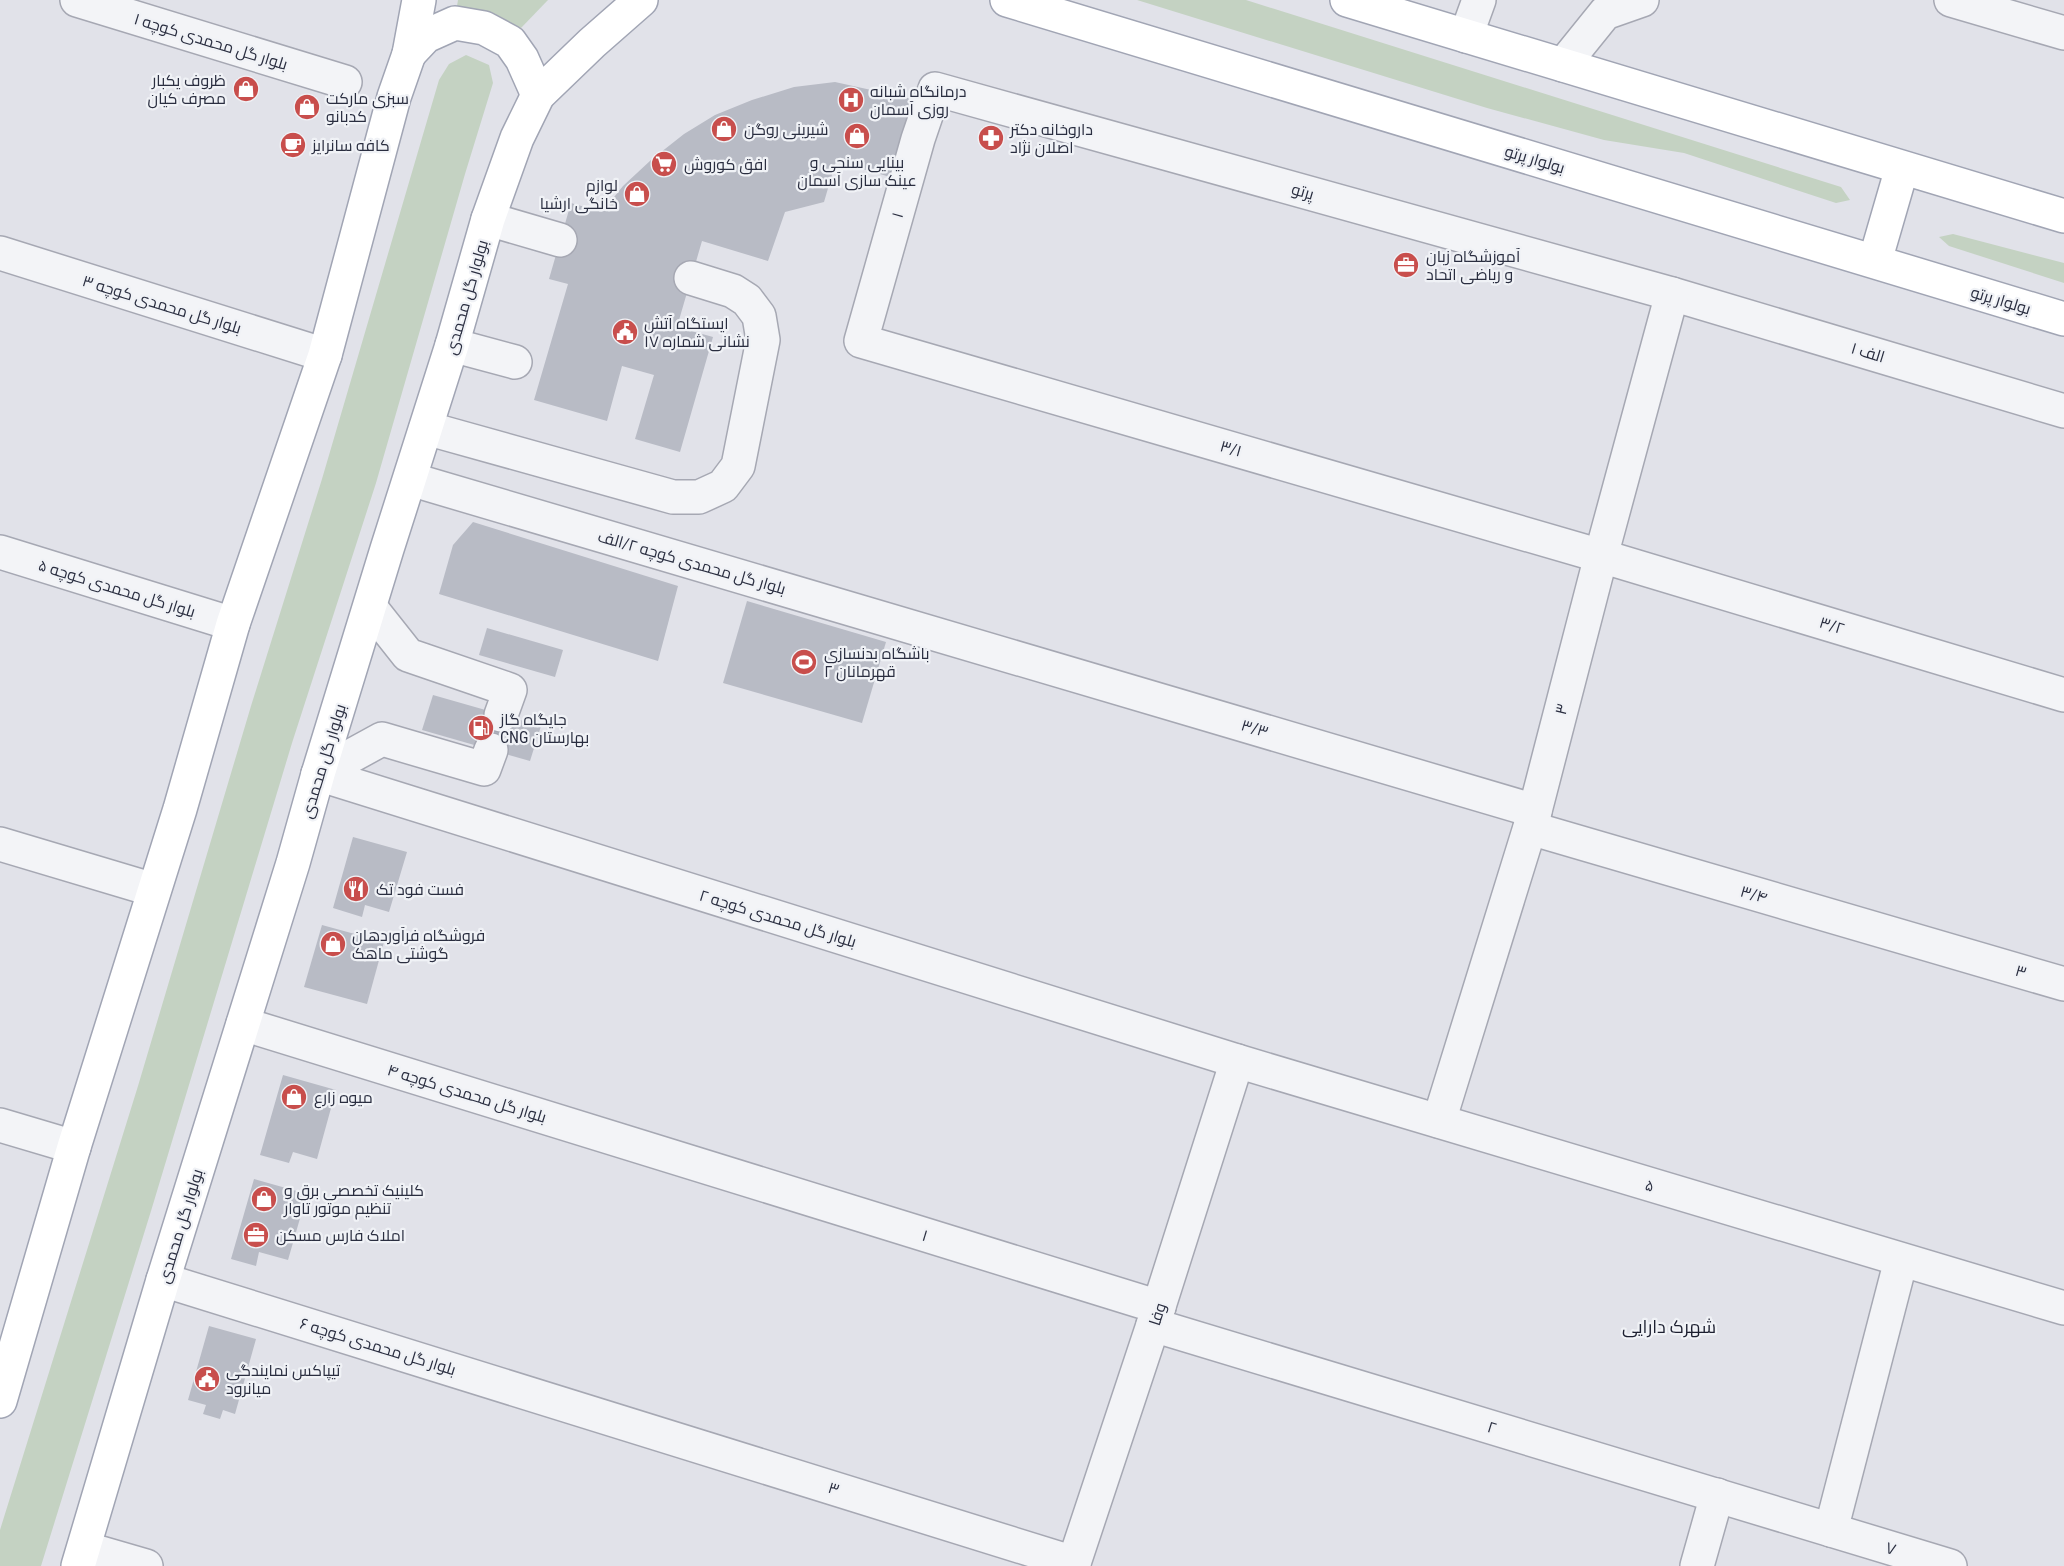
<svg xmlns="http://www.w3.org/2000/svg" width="2064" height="1566" font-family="'Roboto Condensed',Cairo,sans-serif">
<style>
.green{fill:#c4d2c2}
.building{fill:#b8bbc5}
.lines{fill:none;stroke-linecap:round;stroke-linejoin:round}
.minor-casing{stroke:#a6a8b3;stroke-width:36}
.major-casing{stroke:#a1a5b4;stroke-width:36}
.minor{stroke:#f3f4f7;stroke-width:33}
.major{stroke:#fff;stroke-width:33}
.labels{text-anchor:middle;stroke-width:4.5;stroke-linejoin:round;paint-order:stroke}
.street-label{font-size:16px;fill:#2a2e40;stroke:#f0f2f6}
.poi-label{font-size:16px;fill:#2a2e40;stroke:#f0f2f6;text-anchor:start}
.neighbourhood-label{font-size:18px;fill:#1c1f30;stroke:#f0f2f6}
</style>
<rect width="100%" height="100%" fill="#e1e2e9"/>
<!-- green -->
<g class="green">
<polygon points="458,0 548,0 521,28 457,6"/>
<polygon points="1137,0 1246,0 1841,187 1850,200 1836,203 1684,153 1604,140 1487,108"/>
<polygon points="466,55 489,65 493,83 465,174 376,483 292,743 151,1211 41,1566 0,1566 0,1530 138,1086 251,706 322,479 439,80 449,64"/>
<polygon points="1953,234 2064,263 2064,283 1949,246 1939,237"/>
</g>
<!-- building -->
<g class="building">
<polygon points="835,82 912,99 890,177 836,161 824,202 785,212 768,261 702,241 677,327 713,337 680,452 635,439 654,375 622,366 607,421 534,400 568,284 549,279 571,203 602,212 623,186 651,160 684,134 715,115 752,100 794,87"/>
<polygon points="473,522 678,586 658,661 439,594 453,545"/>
<polygon points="747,601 886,642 862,723 723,683"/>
<polygon points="487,628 563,650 555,677 479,655"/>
<polygon points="433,695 541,726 530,761 422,730"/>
<polygon points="353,837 407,852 389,912 365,905 362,917 333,908"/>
<polygon points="322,925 384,942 367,1004 304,987"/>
<polygon points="283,1075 336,1090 317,1159 293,1152 289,1163 260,1155"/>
<polygon points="254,1179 307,1194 288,1260 259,1252 256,1266 231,1259"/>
<polygon points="209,1326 256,1339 235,1414 223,1410 220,1419 203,1414 206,1405 188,1400"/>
</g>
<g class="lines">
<!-- minor casing -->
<g class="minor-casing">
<g id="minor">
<polyline points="77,0 345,82"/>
<polyline points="1951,0 2064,33"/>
<polyline points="1466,36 1479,0"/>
<polyline points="1563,65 1605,13 1642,0"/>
<polyline points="488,219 560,240"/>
<polyline points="0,253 325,355"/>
<polyline points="452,345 515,362"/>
<polyline points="2064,411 1672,294 935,89 918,139 861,341 1601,556 2064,695"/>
<polyline points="426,428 673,497 699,497 723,486 738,466 763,340 759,316 747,300 733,291 691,278"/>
<polyline points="410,479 1535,811"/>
<polyline points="0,552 233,624"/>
<polyline points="370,607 408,655 510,690 501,715"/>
<polyline points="318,774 1237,1061 2064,1308"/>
<polyline points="318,774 382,739 484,769 491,750"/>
<polyline points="1530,828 2064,984"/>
<polyline points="0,844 154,890"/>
<polyline points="243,1024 1159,1307"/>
<polyline points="1439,1121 1535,811 1601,556 1672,294"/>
<polyline points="0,1125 74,1147"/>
<polyline points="163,1280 1074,1563"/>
<polyline points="1153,1325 1950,1566"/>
<polyline points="1831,1530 1901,1260"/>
<polyline points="84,1548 146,1566"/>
<polyline points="1073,1566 1153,1325 1237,1061"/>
<polyline points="1697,1566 1717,1495"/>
</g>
</g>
<!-- major casing -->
<g class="major-casing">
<g id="major">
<polyline points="1007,0 2064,319"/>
<polyline points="1347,0 2064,216"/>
<polyline points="409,54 426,36 455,23 484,28 510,42 522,59 538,95"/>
<polyline points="1875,261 1902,168"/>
<polyline points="0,1401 74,1147 180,809 233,624 325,355 394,97 409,54 419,0"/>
<polyline points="78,1566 163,1280 293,863 318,774 387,549 452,345 488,219 517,138 538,95 592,43 641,0"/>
</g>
</g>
<!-- minor -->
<use href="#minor" class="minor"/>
<!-- major -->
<use href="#major" class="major"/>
</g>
<!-- icons -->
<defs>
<g id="shop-disc" transform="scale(1.35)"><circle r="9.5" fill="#c84e4c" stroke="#f0f2f6"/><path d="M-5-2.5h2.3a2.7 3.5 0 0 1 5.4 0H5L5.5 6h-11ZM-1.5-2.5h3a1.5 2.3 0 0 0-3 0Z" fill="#fff"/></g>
<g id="hospital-disc" transform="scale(1.35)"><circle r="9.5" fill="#c84e4c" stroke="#f0f2f6"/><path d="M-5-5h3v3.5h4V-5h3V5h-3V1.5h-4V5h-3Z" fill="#fff"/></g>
<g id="pharmacy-disc" transform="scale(1.35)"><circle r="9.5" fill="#c84e4c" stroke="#f0f2f6"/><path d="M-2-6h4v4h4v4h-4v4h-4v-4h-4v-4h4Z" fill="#fff"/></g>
<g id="cafe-disc" transform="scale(1.35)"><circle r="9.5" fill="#c84e4c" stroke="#f0f2f6"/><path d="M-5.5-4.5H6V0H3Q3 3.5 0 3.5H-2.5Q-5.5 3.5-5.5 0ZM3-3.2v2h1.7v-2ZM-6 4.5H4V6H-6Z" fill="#fff"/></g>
<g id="supermarket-disc" transform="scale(1.35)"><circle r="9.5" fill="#c84e4c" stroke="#f0f2f6"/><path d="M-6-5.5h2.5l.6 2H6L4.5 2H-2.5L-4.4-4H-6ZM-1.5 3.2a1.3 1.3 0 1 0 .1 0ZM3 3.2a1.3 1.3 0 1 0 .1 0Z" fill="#fff"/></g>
<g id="office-disc" transform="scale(1.35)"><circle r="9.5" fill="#c84e4c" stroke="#f0f2f6"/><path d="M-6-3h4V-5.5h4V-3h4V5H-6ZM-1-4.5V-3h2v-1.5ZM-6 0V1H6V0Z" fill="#fff"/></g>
<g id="civic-disc" transform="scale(1.35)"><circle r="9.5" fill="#c84e4c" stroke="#f0f2f6"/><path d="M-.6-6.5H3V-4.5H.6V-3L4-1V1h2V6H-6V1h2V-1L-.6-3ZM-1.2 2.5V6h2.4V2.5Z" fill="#fff"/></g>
<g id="stadium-disc" transform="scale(1.35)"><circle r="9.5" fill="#c84e4c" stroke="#f0f2f6"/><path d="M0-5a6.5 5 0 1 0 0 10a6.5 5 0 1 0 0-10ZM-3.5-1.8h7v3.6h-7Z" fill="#fff"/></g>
<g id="fuel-disc" transform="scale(1.35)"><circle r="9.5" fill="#c84e4c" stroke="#f0f2f6"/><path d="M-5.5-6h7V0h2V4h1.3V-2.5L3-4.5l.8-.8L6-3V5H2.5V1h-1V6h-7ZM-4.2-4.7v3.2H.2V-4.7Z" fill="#fff"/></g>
<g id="restaurant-disc" transform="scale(1.35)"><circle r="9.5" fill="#c84e4c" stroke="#f0f2f6"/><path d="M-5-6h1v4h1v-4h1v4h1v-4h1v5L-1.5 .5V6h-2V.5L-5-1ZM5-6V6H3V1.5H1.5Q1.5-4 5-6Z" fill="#fff"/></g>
</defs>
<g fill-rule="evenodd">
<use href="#shop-disc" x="246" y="89"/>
<use href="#hospital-disc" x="851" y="100"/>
<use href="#shop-disc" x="307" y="107"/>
<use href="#shop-disc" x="724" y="129"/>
<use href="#shop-disc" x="857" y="136"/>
<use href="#pharmacy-disc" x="991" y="138"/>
<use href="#cafe-disc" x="293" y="145"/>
<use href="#supermarket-disc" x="664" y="164"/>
<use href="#shop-disc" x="637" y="194"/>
<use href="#office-disc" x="1406" y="265"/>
<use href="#civic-disc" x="625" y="332"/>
<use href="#stadium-disc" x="804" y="662"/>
<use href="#fuel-disc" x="481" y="728"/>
<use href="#restaurant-disc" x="356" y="889"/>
<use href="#shop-disc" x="333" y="944"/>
<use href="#shop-disc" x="294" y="1097"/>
<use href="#shop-disc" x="264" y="1199"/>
<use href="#office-disc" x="256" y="1235"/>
<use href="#civic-disc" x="207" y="1379"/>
</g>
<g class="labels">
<!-- street labels -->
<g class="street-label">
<text transform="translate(211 41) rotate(17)" y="6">بلوار گل محمدی کوچه ۱</text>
<text transform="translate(1535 159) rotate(17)" y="6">بولوار پرتو</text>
<text transform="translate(1303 191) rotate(16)" y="6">پرتو</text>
<text transform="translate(897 215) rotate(-74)" y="6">۱</text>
<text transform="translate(466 297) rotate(-74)" y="6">بولوار گل محمدی</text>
<text transform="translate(2001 300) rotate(17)" y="6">بولوار پرتو</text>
<text transform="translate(162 304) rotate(17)" y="6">بلوار گل محمدی کوچه ۳</text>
<text transform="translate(1868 352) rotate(17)" y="6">۱ الف</text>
<text transform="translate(1231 448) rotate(16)" y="6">۳/۱</text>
<text transform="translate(692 562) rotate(16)" y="6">بلوار گل محمدی کوچه ۲/الف</text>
<text transform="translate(117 588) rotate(17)" y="6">بلوار گل محمدی کوچه ۵</text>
<text transform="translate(1832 625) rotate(17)" y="6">۳/۲</text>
<text transform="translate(1561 709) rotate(-76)" y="6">۳</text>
<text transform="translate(1255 728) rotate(17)" y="6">۳/۳</text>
<text transform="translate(323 761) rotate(-73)" y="6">بولوار گل محمدی</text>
<text transform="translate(1754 894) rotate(16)" y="6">۳/۴</text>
<text transform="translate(778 918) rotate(17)" y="6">بلوار گل محمدی کوچه ۲</text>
<text transform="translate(2021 971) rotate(16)" y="6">۳</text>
<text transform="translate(467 1093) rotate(17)" y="6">بلوار گل محمدی کوچه ۴</text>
<text transform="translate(1650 1185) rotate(17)" y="6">۵</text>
<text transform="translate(180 1226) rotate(-73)" y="6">بولوار گل محمدی</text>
<text transform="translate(925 1235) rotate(17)" y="6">۱</text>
<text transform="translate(1157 1314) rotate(-72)" y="6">وفا</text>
<text transform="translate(378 1346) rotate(17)" y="6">بلوار گل محمدی کوچه ۶</text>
<text transform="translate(1492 1427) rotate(17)" y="6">۲</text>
<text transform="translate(834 1488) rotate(17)" y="6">۳</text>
<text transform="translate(1891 1548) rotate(17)" y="6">۷</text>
</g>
<!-- poi labels -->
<g class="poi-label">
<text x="226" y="86" text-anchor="end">ظروف یکبار<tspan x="226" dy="18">مصرف کیان</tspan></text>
<text x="870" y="97">درمانگاه شبانه<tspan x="870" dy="18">روزی آسمان</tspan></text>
<text x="326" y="104">سبزی مارکت<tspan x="326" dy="18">کدبانو</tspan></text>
<text x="744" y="135">شیرینی روگن</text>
<text x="1010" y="135">داروخانه دکتر<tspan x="1010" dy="18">اصلان نژاد</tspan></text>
<text x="312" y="151">کافه سانرایز</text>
<text x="857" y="168" text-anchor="middle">بينایی سنجی و<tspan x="857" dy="18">عینک سازی آسمان</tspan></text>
<text x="684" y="170">افق کوروش</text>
<text x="618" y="191" text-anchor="end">لوازم<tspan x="618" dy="18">خانگی ارشیا</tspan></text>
<text x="1426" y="262">آموزشگاه زبان<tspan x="1426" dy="18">و ریاضی اتحاد</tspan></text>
<text x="644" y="329">ایستگاه آتش<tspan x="644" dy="18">نشانی شماره ۱۷</tspan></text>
<text x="824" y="659">باشگاه بدنسازی<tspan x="824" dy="18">قهرمانان ۲</tspan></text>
<text x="500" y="725">جایگاه گاز<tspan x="500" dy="18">CNG بهارستان</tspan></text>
<text x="376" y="895">فست فود تک</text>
<text x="352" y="941">فروشگاه فرآوردهان<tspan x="352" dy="18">گوشتی ماهک</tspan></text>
<text x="314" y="1103">میوه زارع</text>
<text x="284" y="1196">کلینیک تخصصی برق و<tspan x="284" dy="18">تنظیم موتور تاوار</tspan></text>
<text x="276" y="1241">املاک فارس مسکن</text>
<text x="226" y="1376">تیپاکس نمایندگی<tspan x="226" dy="18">میانرود</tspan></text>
</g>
<!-- neighbourhood labels -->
<g class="neighbourhood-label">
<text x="1669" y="1333">شهرک دارایی</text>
</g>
</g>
</svg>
